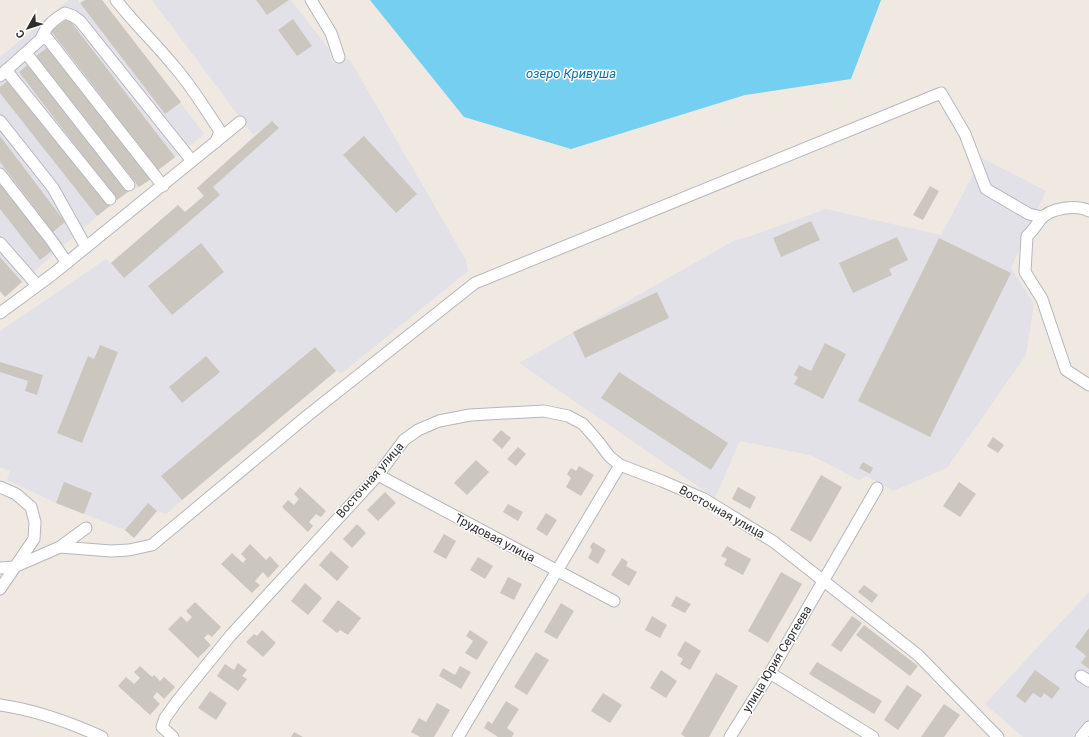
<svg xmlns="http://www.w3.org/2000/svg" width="1089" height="737" font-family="Roboto,sans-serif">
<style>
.industrial{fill:#e3e1e8}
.water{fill:#75cff0}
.building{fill:#cbc7bf}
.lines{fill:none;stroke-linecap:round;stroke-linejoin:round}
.minor-casing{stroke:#b4b7c1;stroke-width:13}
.minor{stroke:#fff;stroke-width:11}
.labels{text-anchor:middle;stroke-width:3;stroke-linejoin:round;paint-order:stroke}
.street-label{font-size:12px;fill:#2e2e2e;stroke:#fff}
.water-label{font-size:13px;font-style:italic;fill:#0d6fa3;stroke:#fff}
</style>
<rect width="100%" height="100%" fill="#efe9e1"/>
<!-- industrial -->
<g class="industrial">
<polygon points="69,0 78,0 80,3 85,0 102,0 204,134 139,187 129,191 97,216 5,297 0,291 0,57"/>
<polygon points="152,0 291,0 329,49 332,63 343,59 350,60 466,260 468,271 342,373 336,371 166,514 157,511 134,538 125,530 56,503 7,480 10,471 0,467 0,331 106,259 111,263 178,205 185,212 203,196 197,188 263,128 253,135"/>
<polygon points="982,158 1046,191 1011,268 1034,304 1026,355 947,468 893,491 867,476 859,480 810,455 740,441 715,498 519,363 735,240 748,237 826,209 941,235"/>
<polygon points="1089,592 1089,737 1023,737 985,704"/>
</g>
<!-- water -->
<polygon class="water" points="370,0 881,0 851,79 745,95 571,149 464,117"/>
<!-- building -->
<g class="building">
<polygon points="85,0 102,0 181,102 165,114 80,3"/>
<polygon points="256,0 289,0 267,15"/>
<polygon points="68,18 175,157 158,170 51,31"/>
<polygon points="293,19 312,46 297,56 278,30"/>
<polygon points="48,47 151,179 139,187 36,56"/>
<polygon points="30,63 129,191 117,200 19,72"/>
<polygon points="10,79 110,206 97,216 0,93 0,87"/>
<polygon points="272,121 279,128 213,187 220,195 124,278 111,263 178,205 185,212 204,196 197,188"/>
<polygon points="0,136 65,222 53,232 0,162"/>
<polygon points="364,136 417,194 396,213 343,155"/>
<polygon points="0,182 53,250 40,260 0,209"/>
<polygon points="930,186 939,191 923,220 913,215"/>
<polygon points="811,221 820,240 781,257 773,238"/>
<polygon points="897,237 908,260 889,269 892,275 853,293 839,263"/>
<polygon points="939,238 1011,273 930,437 858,401"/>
<polygon points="201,243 224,272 172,315 148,286"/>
<polygon points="0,257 22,282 5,297 0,291"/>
<polygon points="657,292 669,318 585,358 573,332"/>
<polygon points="825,343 846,354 823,399 794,384 798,377 794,375 799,365 811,371"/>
<polygon points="100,345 118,352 82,443 57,433 88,356 94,359"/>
<polygon points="315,347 336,371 182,500 161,476"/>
<polygon points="206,356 220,372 182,403 169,387"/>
<polygon points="0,362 43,375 37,395 25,391 28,381 0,372"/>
<polygon points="619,372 728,443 711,470 601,398"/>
<polygon points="501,430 511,438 502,449 492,440"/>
<polygon points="993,437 1004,445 998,453 987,446"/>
<polygon points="518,447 526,454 516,466 507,459"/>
<polygon points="476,460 489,472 467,495 454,483"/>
<polygon points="863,462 873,468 870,474 859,468"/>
<polygon points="579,466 594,475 581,496 566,487 571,478 567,474 571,468 576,471"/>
<polygon points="821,475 842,487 811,542 790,530"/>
<polygon points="64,482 92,493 84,514 56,503"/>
<polygon points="959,482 976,494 960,517 943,506"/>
<polygon points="300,487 326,511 321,517 316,514 309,522 313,526 308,532 282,507 288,500 294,505 299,499 294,494"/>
<polygon points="738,487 756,497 750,509 732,499"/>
<polygon points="385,492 396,503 378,521 367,510"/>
<polygon points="148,503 157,511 134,538 125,530"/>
<polygon points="508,504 523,512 518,521 503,512"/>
<polygon points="546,513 557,520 547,536 536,529"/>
<polygon points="357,524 366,533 352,548 343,539"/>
<polygon points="444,534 456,541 446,559 433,552"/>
<polygon points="593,542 606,550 598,564 588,558 592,550 590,547"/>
<polygon points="250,544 266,560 270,556 279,566 268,578 263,572 255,581 260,585 252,593 221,564 232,553 243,563 246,559 241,554"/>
<polygon points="727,546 751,559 743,575 724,565 727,559 721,556"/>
<polygon points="331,551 349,567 337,581 319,565"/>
<polygon points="478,557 493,566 485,579 470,570"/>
<polygon points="622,558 628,562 626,566 637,572 629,586 611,575"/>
<polygon points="781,572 802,584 768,643 748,631"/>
<polygon points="508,577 522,584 514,600 500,593"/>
<polygon points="305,583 322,598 308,615 291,601"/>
<polygon points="864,585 878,595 872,603 858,592"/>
<polygon points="676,596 691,604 685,613 671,606"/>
<polygon points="338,600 361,618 348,635 340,630 337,633 322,621"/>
<polygon points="195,602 221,627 212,637 208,634 204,638 211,645 198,658 168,629 181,616 187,622 192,617 186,611"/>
<polygon points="561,603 574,611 557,639 544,632"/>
<polygon points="652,616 667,625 660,638 645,630"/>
<polygon points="852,616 862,623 841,652 831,645"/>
<polygon points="864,625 918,666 910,676 856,635"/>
<polygon points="1089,628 1089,669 1081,663 1086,656 1075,647"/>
<polygon points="262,630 276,643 263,657 246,642 254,634 257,636"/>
<polygon points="470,630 488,642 477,660 465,653 473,641 466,636"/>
<polygon points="685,641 701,651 690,670 680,664 683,659 677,655"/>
<polygon points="536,652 549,660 527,695 514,687"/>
<polygon points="817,662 882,701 874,714 809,674"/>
<polygon points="238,663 247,670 242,676 247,679 238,691 217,676 225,664 234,670"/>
<polygon points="140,666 152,677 154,675 160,681 164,677 175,687 164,699 157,692 153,697 160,704 150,715 118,686 126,677 134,684 140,678 134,672"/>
<polygon points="460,666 471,672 461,689 439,676 443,668 455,675"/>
<polygon points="661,670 677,681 666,698 650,688"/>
<polygon points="1035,670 1060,688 1052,699 1044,693 1041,698 1033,693 1025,703 1016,696"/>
<polygon points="716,673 738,686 709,737 685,737 681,734"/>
<polygon points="907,685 922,695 898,730 884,720"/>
<polygon points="210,691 227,703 216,720 198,708"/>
<polygon points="603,693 622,705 610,723 591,711"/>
<polygon points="506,701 519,709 507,728 514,733 512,737 498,737 484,728 488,721 492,724"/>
<polygon points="437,703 450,710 434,737 420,737 411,732 419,718 426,722"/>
<polygon points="944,704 960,715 944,737 921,737"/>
<polygon points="294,732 303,737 291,737"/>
</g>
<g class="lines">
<!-- minor casing -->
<g class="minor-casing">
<g id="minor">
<path d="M 116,0 C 134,23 155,43 173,65 C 191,85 205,109 220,131 L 216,142"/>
<polyline points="311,0 331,33 339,57"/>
<path d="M 41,39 C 46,26 53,20 65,13 L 73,16 L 80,21 L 192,161"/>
<polyline points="26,53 129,185"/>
<polyline points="6,70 110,199"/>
<polyline points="0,76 41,39 47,38 163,186"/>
<polyline points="0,121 53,188 86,247"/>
<polyline points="0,174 52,241 67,263"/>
<path d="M 1089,211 C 1077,204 1050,208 1041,219 C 1036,225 1033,231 1027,236 L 1025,272 L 1042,299 L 1066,370 L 1089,385"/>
<polyline points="0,243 37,285"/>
<polyline points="0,313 53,274 240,122"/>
<polyline points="378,475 614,601"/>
<polyline points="0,487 16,494 31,507 35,522 34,539 0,589"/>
<polyline points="60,547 86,528"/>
<polyline points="0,568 14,567 60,547 111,551 129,550 152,545 307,416 475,283 941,93 965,134 986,189 1029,214 1042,217"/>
<polyline points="770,673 873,737"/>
<polyline points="1081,676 1089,681"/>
<path d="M 0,705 C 35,710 69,722 102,737"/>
<polyline points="173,737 162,727 165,718 178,700 231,635 378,475 404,440 418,430 439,421 470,415 544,411 568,416 583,424 597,440 610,457 620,465 662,481 704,499 774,542 918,655 998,737"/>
<polyline points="458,737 620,465"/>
<polyline points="730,737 770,673 877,488"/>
<polyline points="1081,737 1089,727"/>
</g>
</g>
<!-- minor -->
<use href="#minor" class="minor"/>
</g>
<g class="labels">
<!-- street labels -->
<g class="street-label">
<text transform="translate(370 480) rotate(-49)" y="4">Восточная улица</text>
<text transform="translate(722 512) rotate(29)" y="4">Восточная улица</text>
<text transform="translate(495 538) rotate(28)" y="4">Трудовая улица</text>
<text transform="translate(777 659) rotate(-59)" y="4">улица Юрия Сергеева</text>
</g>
<!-- water labels -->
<g class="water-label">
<text x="571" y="78">озеро Кривуша</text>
</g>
</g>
<!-- north arrow -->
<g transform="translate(28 28) rotate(231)" stroke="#ffffff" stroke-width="3" paint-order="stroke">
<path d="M0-3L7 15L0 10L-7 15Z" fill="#2e2e2e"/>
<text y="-6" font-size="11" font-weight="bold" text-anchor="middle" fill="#2e2e2e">С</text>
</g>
</svg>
